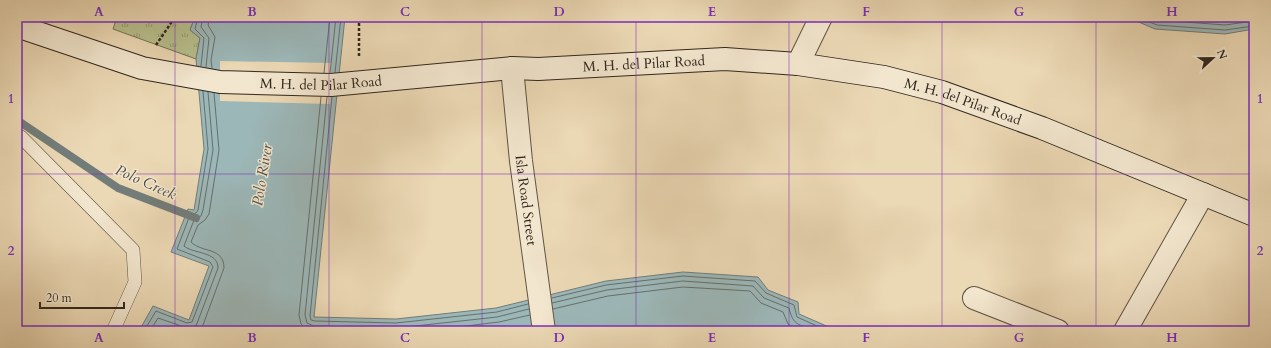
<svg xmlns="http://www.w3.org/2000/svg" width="1271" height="348" font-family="Cardo,serif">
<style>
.grass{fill:url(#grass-tufts);stroke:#747356}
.water{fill:#9cb7b8;stroke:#727d7a}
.pier{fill:#ebd8b4}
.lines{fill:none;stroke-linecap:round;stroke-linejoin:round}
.shore{stroke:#676f6b;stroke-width:1}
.stream{stroke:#727d7a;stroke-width:8}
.service-casing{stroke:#605344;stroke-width:14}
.minor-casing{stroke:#605344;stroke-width:24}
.secondary-casing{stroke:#32271e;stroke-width:24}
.path{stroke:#32271e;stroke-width:2.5;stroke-dasharray:3 2;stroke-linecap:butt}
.service{stroke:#f2e6ce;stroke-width:13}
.minor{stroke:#f2e6ce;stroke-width:22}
.secondary{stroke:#f2e6ce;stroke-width:22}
.grid{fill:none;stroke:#7b2cbf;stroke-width:1;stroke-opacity:0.55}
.labels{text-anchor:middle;stroke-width:3;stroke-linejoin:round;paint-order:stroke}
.street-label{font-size:14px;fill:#32271e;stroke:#f2e6ce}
.water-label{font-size:15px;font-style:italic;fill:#4c4b44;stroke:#f2e6ce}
.neatline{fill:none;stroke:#7b2cbf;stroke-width:1.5}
.grid-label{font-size:13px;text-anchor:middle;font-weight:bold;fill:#7b2cbf}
</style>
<defs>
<pattern id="grass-tufts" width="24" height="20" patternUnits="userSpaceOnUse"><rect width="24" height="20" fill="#b7bf8d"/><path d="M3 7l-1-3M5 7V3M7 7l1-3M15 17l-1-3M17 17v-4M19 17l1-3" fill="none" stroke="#959b73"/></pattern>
</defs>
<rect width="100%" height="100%" fill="#ebd8b4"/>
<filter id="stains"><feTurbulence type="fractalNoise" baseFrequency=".005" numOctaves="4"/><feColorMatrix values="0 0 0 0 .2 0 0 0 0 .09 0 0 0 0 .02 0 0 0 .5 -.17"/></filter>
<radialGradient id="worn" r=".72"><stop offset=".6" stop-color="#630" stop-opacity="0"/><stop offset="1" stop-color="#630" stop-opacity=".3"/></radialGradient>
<!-- grass -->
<polygon class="grass" points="117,17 195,17 190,30 200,38 196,59 113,29"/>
<!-- water -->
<g class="water">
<polygon points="195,17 345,17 314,317 396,319 496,308 606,281 683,272 758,277 768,290 798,302 799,314 838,331 139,331 153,306 189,320 209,266 171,252 188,209 194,210 204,149 196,59 200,38 190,30"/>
<polygon points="1127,17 1254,17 1254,29 1225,34 1155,29"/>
</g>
<!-- pier -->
<polygon class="pier" points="220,61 331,63 330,104 220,101"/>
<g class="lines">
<!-- shore -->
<g class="shore">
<polyline points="198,17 195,29 204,38 201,66"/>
<polyline points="203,17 201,27 209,38 206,67"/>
<polyline points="210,17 208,25 215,37 211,60 212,68"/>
<polyline points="1137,17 1157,25 1225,30 1254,26"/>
<polyline points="1150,17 1158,20 1225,25 1254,21"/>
<polyline points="324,73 330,17"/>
<polyline points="330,73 336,17"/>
<polyline points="335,73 341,17"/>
<polyline points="327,97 305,315 307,323 314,326 397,328 497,317 529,309"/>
<polyline points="332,97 310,316 311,320 315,321 396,323 497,312 528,304"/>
<polyline points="552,298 606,285 683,276 755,281 766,293 794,305 797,317 828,331"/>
<path d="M 552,303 L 607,290 L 683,281 L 753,286 L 764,298 L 789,308 C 793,326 799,324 815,331"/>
<polyline points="553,309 608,296 683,287 750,291 761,303 783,312 788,324 800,331"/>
<polyline points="144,331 156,311 187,323 192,322 213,267 210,262 177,249 190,215 196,213 198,210 208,149 203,91"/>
<path d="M 150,331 L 158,318 L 187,328 L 196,326 L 218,268 C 218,251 193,254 184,246 L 194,220 L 201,216 L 203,210 L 213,150 L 208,92"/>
<path d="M 199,331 L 203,325 L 224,268 C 224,247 202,253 191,242 L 198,225 L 205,220 L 209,214 L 219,150 L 214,93"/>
<polyline points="308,331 301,324 299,315 321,97"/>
<polyline points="425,331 499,322 530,315"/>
</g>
<!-- stream -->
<polyline class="stream" points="17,120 118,188 196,218"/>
<!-- service casing -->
<g class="service-casing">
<polyline id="service" points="21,137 133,250 135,282 113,331"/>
</g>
<!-- minor casing -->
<g class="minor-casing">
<g id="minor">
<polyline points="798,64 821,17"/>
<path id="s1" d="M 512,68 L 521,161 L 544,331"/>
<polyline points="974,298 1058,331"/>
<polyline points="1125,331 1203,194"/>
</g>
</g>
<!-- secondary casing -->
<g class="secondary-casing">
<g id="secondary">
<path id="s2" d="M 17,26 L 142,68 L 220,82 L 331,85 L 512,68 L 538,69 L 725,59 L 798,64 L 884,77 L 942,92 L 1042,128 L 1254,215"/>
</g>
</g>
<!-- path -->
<g class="path">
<polyline points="156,45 175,17"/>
<polyline points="359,56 359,17"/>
</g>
<!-- service -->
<use href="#service" class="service"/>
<!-- minor -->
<use href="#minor" class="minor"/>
<!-- secondary -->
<use href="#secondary" class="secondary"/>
</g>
<!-- grid -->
<path class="grid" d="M 175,17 L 175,331M 329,17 L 329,331M 482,17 L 482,331M 636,17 L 636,331M 789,17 L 789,331M 942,17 L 942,331M 1096,17 L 1096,331M 17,174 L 1254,174"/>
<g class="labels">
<!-- street labels -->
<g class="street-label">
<text dy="5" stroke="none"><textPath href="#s2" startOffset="636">M. H. del Pilar Road</textPath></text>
<text dy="5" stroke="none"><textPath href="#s2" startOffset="312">M. H. del Pilar Road</textPath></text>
<text dy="5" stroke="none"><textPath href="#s2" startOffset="960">M. H. del Pilar Road</textPath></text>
<text dy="5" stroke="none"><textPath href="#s1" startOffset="133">Isla Road Street</textPath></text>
</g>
<!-- water labels -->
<g class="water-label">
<text transform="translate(262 175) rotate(-81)" y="5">Polo River</text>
<text transform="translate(146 182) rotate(24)" y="5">Polo Creek</text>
</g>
</g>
<!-- margin -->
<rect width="1271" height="348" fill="none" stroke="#ebd8b4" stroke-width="44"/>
<!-- north arrow -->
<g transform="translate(1213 58) rotate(68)" stroke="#f2e6ce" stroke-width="3" paint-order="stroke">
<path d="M0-3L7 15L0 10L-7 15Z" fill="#32271e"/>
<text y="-6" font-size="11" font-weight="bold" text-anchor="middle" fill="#32271e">N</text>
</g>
<!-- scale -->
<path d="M40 302v6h84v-6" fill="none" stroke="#32271e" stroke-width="2"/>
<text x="46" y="302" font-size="12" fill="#32271e" stroke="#f2e6ce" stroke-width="3" paint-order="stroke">20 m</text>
<rect x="22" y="22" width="1227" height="304" class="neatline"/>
<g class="grid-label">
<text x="99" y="16">A</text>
<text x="252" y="16">B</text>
<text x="405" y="16">C</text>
<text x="559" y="16">D</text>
<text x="712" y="16">E</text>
<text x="866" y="16">F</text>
<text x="1019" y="16">G</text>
<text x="1172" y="16">H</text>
<text x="11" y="103">1</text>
<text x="1260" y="103">1</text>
<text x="11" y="255">2</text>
<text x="1260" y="255">2</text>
<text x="99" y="342">A</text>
<text x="252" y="342">B</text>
<text x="405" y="342">C</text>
<text x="559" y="342">D</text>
<text x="712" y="342">E</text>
<text x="866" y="342">F</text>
<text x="1019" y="342">G</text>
<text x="1172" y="342">H</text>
</g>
<rect width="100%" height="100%" filter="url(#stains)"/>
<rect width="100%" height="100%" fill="url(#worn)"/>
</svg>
